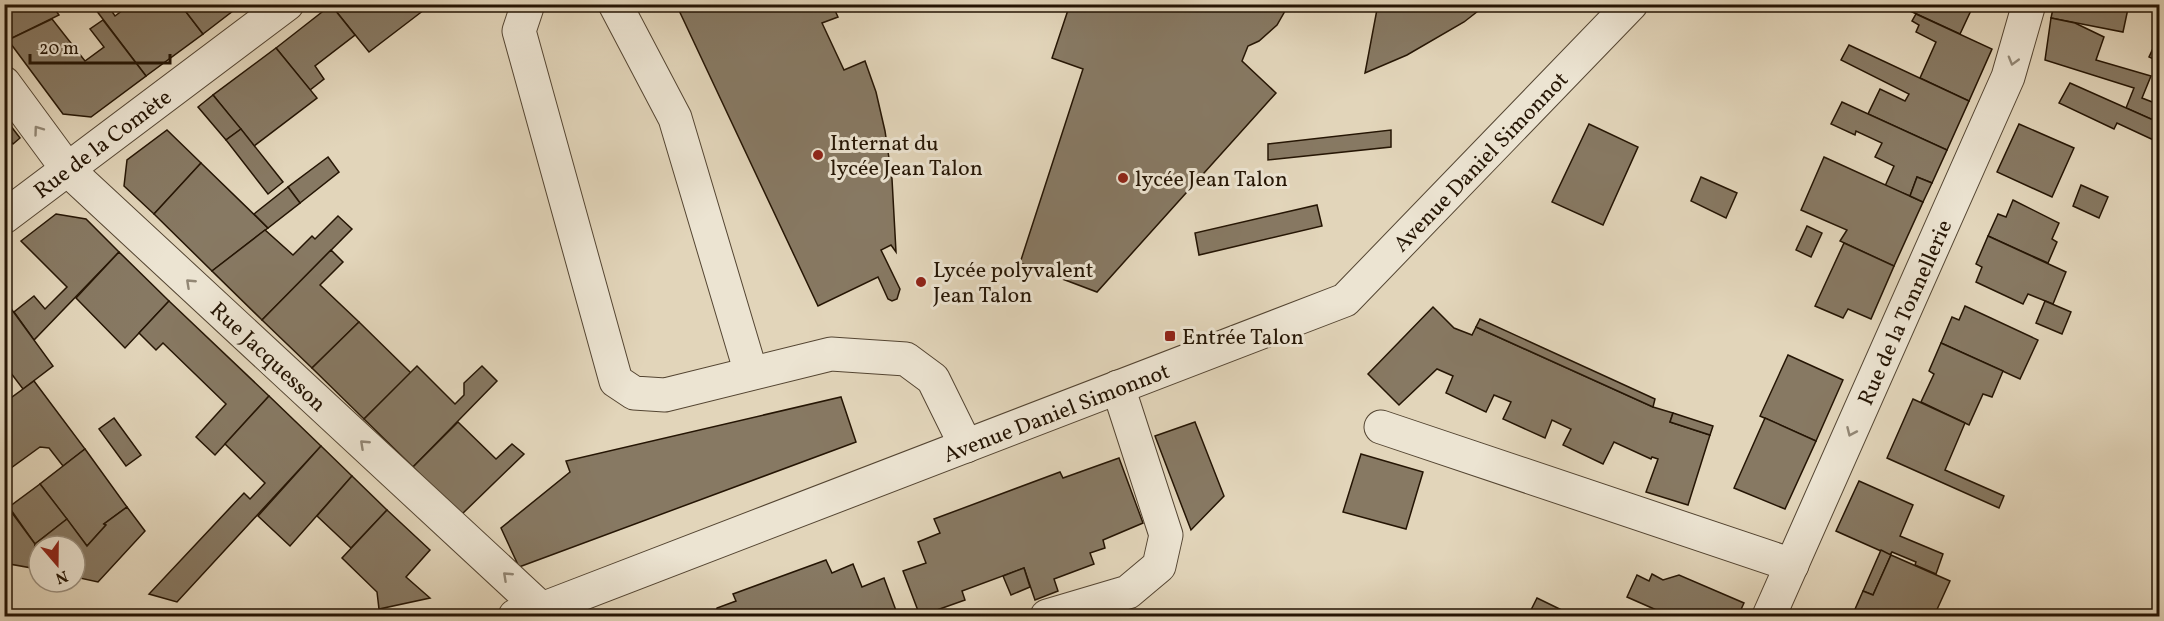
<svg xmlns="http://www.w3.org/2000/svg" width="2164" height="621" font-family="Vollkorn,serif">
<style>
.building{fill:#877963;stroke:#251504;stroke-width:1.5}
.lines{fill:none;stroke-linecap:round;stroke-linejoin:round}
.minor-casing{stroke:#544532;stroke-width:35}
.minor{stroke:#ece4d2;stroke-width:33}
.oneway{stroke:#928775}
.poi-dot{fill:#8f2418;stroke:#ece4d2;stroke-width:2}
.labels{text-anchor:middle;stroke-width:6;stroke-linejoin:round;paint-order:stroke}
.poi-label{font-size:22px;fill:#251504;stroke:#ece4d2;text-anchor:start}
.street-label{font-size:22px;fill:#251504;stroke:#ece4d2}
</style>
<rect width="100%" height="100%" fill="#e2d5ba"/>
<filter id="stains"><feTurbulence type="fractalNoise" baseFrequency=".00333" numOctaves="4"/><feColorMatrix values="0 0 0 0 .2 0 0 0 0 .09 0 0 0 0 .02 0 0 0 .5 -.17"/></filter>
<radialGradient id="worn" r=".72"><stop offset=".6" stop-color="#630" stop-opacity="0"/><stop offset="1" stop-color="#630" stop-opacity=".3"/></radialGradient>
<!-- building -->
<g class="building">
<polygon points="4,4 51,4 59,15 8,40 4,35"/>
<polygon points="103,4 107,4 115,16 131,4 180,4 203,34 146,76 96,10"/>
<polygon points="180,4 242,4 203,34"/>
<polygon points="419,4 424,10 369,52 331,5"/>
<polygon points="676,4 832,4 838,17 822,23 844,70 865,61 876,92 885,131 892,179 896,252 891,245 881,250 900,289 897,299 892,301 888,299 878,277 818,306"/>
<polygon points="1070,4 1289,4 1277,25 1259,41 1248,46 1242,61 1276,93 1097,292 1020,263 1083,69 1052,58"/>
<polygon points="1378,4 1487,4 1464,22 1407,55 1365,73"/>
<polygon points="1910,4 1974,4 1960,34 1908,10"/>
<polygon points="2054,4 2129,4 2123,32 2051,18"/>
<polygon points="331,5 355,35 315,66 324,79 310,90 276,48"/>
<polygon points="1916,14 1992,49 1969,101 1920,78 1936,42 1916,32 1919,25 1912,21"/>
<polygon points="2051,18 2075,23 2104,37 2096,60 2151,76 2142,98 2160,105 2153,120 2126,108 2134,88 2045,60"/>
<polygon points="52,19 85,61 104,47 90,29 103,20 146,76 91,117 63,114 8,40"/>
<polygon points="2158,38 2160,39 2160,62 2149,57"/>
<polygon points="1849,45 1969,101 1947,150 1868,114 1880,89 1905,101 1909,94 1841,60"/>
<polygon points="276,48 317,98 254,146 213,95"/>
<polygon points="2070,83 2160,123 2160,143 2117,123 2114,129 2059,103"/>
<polygon points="213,95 241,129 226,140 198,107"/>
<polygon points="1842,102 1947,150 1932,183 1917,177 1910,196 1885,186 1894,166 1875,157 1882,143 1856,131 1855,135 1831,124"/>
<polygon points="1589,124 1638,147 1603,225 1552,202"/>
<polygon points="2019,124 2074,148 2052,197 1997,172"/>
<polygon points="10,125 20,138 13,144 4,133 4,129"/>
<polygon points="241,129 283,182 268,194 226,140"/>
<polygon points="167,130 201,163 154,214 124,186 127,160"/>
<polygon points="1391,130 1391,147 1268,160 1268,144"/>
<polygon points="328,157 339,172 300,203 288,187"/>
<polygon points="1824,157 1923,202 1894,266 1840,241 1847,230 1801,210"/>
<polygon points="201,163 268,228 212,271 154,214"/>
<polygon points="1701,177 1737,193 1726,218 1691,201"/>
<polygon points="1917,177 1932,183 1923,202 1910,196"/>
<polygon points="2081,185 2108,197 2099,218 2073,206"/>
<polygon points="288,187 300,203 268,228 254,214"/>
<polygon points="2013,200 2059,223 2052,239 2057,242 2048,263 1988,236 1998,214 2006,217"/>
<polygon points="1317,205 1322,226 1199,255 1195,233"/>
<polygon points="56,214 86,219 119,252 34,340 14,312 34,296 45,309 67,287 21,241"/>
<polygon points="338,216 352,229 262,320 212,271 265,230 293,255 312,236 315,239"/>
<polygon points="1807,226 1822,233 1811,257 1796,250"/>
<polygon points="1988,236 2066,272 2053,304 2028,294 2023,304 1976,282 1982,267 1976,264"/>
<polygon points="1844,243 1894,266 1871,319 1848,309 1843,318 1815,306"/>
<polygon points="331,250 343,262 320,285 359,322 312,368 262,320"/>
<polygon points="119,252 169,301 125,348 76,298"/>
<polygon points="4,299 53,366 23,389 4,364"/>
<polygon points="169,301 269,396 215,455 196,437 226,404 163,343 156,350 139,333"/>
<polygon points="2045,301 2071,312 2062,334 2036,323"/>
<polygon points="1965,306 2038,340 2020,379 1941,343 1952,317 1959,320"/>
<polygon points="1433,307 1454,328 1472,335 1476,327 1653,407 1673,413 1670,422 1710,435 1688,505 1646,492 1658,459 1652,457 1651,459 1614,442 1603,464 1563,445 1571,429 1552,420 1545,438 1503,419 1511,402 1494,395 1486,412 1446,393 1453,376 1437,369 1399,405 1368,374"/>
<polygon points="1480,319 1655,399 1653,407 1476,327"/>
<polygon points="359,322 411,373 364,419 312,368"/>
<polygon points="1941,343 2003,371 1992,397 1983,394 1969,425 1921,402 1934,374 1929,371"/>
<polygon points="1788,355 1843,380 1816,441 1760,416"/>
<polygon points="417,366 455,404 464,395 464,383 482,366 497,381 413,467 364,419"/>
<polygon points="34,381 85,449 63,466 49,448 40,447 4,473 4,403"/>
<polygon points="269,396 321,446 177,602 149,594 244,493 250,499 265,483 225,444"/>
<polygon points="841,397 856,442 519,567 501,528 570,472 566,461"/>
<polygon points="1913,399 1965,423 1945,470 2004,496 1999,508 1887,458"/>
<polygon points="1673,413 1713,426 1710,435 1670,422"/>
<polygon points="114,418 141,455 126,466 99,429"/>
<polygon points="1765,418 1816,441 1785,509 1734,488"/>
<polygon points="458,422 496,459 512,444 524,454 461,515 413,467"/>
<polygon points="1195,422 1224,496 1191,530 1155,436"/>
<polygon points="321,446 352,476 290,546 258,516"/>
<polygon points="85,449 127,507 104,524 106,525 87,546 40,484"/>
<polygon points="1361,454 1423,472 1406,529 1343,512"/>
<polygon points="1119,458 1143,523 1103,540 1105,548 1090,553 1094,564 1054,579 1058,591 1035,600 1024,568 962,591 965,600 920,616 903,571 926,563 918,542 940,533 934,519 1060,472 1063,478"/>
<polygon points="352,476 387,510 351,548 317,516"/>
<polygon points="1859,481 1913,505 1900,536 1943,554 1936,574 1915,565 1916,562 1892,552 1890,555 1836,531"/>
<polygon points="40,484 67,519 35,544 9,507"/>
<polygon points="4,502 35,544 32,568 4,563"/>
<polygon points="127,507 145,531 98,582 75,577 75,546 39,546 39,569 32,568 35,544 67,519 87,546 106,525 104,524"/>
<polygon points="387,510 430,550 406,577 430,598 379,609 377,592 342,558"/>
<polygon points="1881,550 1891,555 1873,595 1863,591"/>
<polygon points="1891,555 1950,581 1934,616 1852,616 1863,591 1873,595"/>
<polygon points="826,560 832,573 853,564 862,587 884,578 898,616 716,616 717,608 736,601 733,594"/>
<polygon points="1024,568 1030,587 1011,595 1003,576"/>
<polygon points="1652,574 1663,580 1679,575 1744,603 1738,616 1670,616 1627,597 1637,575 1649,581"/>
<polygon points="1537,598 1572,615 1571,616 1528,616"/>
</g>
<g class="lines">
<!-- minor casing -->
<g class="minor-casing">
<g id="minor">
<polyline points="528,4 519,31 616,381 634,393 665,395 831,354 906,359 933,379 966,446"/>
<polyline points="615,4 675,118 751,373"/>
<polyline points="4,83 68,170 549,616"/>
<polyline points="4,217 287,4"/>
<polyline points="1381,427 1792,565"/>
<polyline points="515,616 542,609 1345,300 1631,4"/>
<polyline points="1047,616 1128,592 1159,566 1166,535 1118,387"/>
<polyline points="1769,616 2008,77 2029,4"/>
</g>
</g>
<!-- minor -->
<use href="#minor" class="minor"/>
</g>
<!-- one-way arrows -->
<defs><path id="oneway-chevron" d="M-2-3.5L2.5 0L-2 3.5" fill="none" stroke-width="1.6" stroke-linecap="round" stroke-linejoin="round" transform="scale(1.5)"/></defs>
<g class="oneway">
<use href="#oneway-chevron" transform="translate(2013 61) rotate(106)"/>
<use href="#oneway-chevron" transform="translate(38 130) rotate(-126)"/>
<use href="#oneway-chevron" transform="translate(190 283) rotate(-137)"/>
<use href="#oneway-chevron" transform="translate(1851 432) rotate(114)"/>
<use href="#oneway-chevron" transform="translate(364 444) rotate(-137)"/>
<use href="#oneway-chevron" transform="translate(507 576) rotate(-137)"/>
</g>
<!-- markers -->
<g class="poi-dot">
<circle cx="818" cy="155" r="6"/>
<circle cx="1123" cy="178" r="6"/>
<circle cx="921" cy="282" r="6"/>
<rect x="1164" y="330" width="12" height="12" rx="3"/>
</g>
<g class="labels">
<!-- poi labels -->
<g class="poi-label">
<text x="830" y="150">Internat du<tspan x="830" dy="25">lycée Jean Talon</tspan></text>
<text x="1135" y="186">lycée Jean Talon</text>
<text x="933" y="277">Lycée polyvalent<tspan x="933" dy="25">Jean Talon</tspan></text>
<text x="1182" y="344">Entrée Talon</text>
</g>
<!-- street labels -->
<g class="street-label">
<text transform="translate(102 143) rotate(-37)" y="8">Rue de la Comète</text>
<text transform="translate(1480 161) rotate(-46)" y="8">Avenue Daniel Simonnot</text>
<text transform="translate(1904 312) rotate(-66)" y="8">Rue de la Tonnellerie</text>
<text transform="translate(269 356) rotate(43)" y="8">Rue Jacquesson</text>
<text transform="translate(1056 412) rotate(-21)" y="8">Avenue Daniel Simonnot</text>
</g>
</g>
<!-- margin -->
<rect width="2164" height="621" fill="none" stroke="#e2d5ba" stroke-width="24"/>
<rect x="6" y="6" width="2152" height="609" fill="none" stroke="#251504" stroke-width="3"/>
<rect x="12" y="12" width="2140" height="597" fill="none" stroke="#251504" stroke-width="1.5"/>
<!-- north arrow -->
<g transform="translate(57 564) rotate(160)"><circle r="28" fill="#ece4d2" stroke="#9c9180" stroke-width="1.5"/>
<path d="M0-4.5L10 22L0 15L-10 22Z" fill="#8f2418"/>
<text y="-9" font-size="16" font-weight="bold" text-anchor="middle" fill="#251504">N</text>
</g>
<!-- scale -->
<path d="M30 54v9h140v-9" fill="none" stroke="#251504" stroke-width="3"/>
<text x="39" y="54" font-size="18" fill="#251504" stroke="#ece4d2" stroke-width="4.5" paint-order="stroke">20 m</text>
<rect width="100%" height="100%" filter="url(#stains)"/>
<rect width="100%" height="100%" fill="url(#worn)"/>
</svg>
